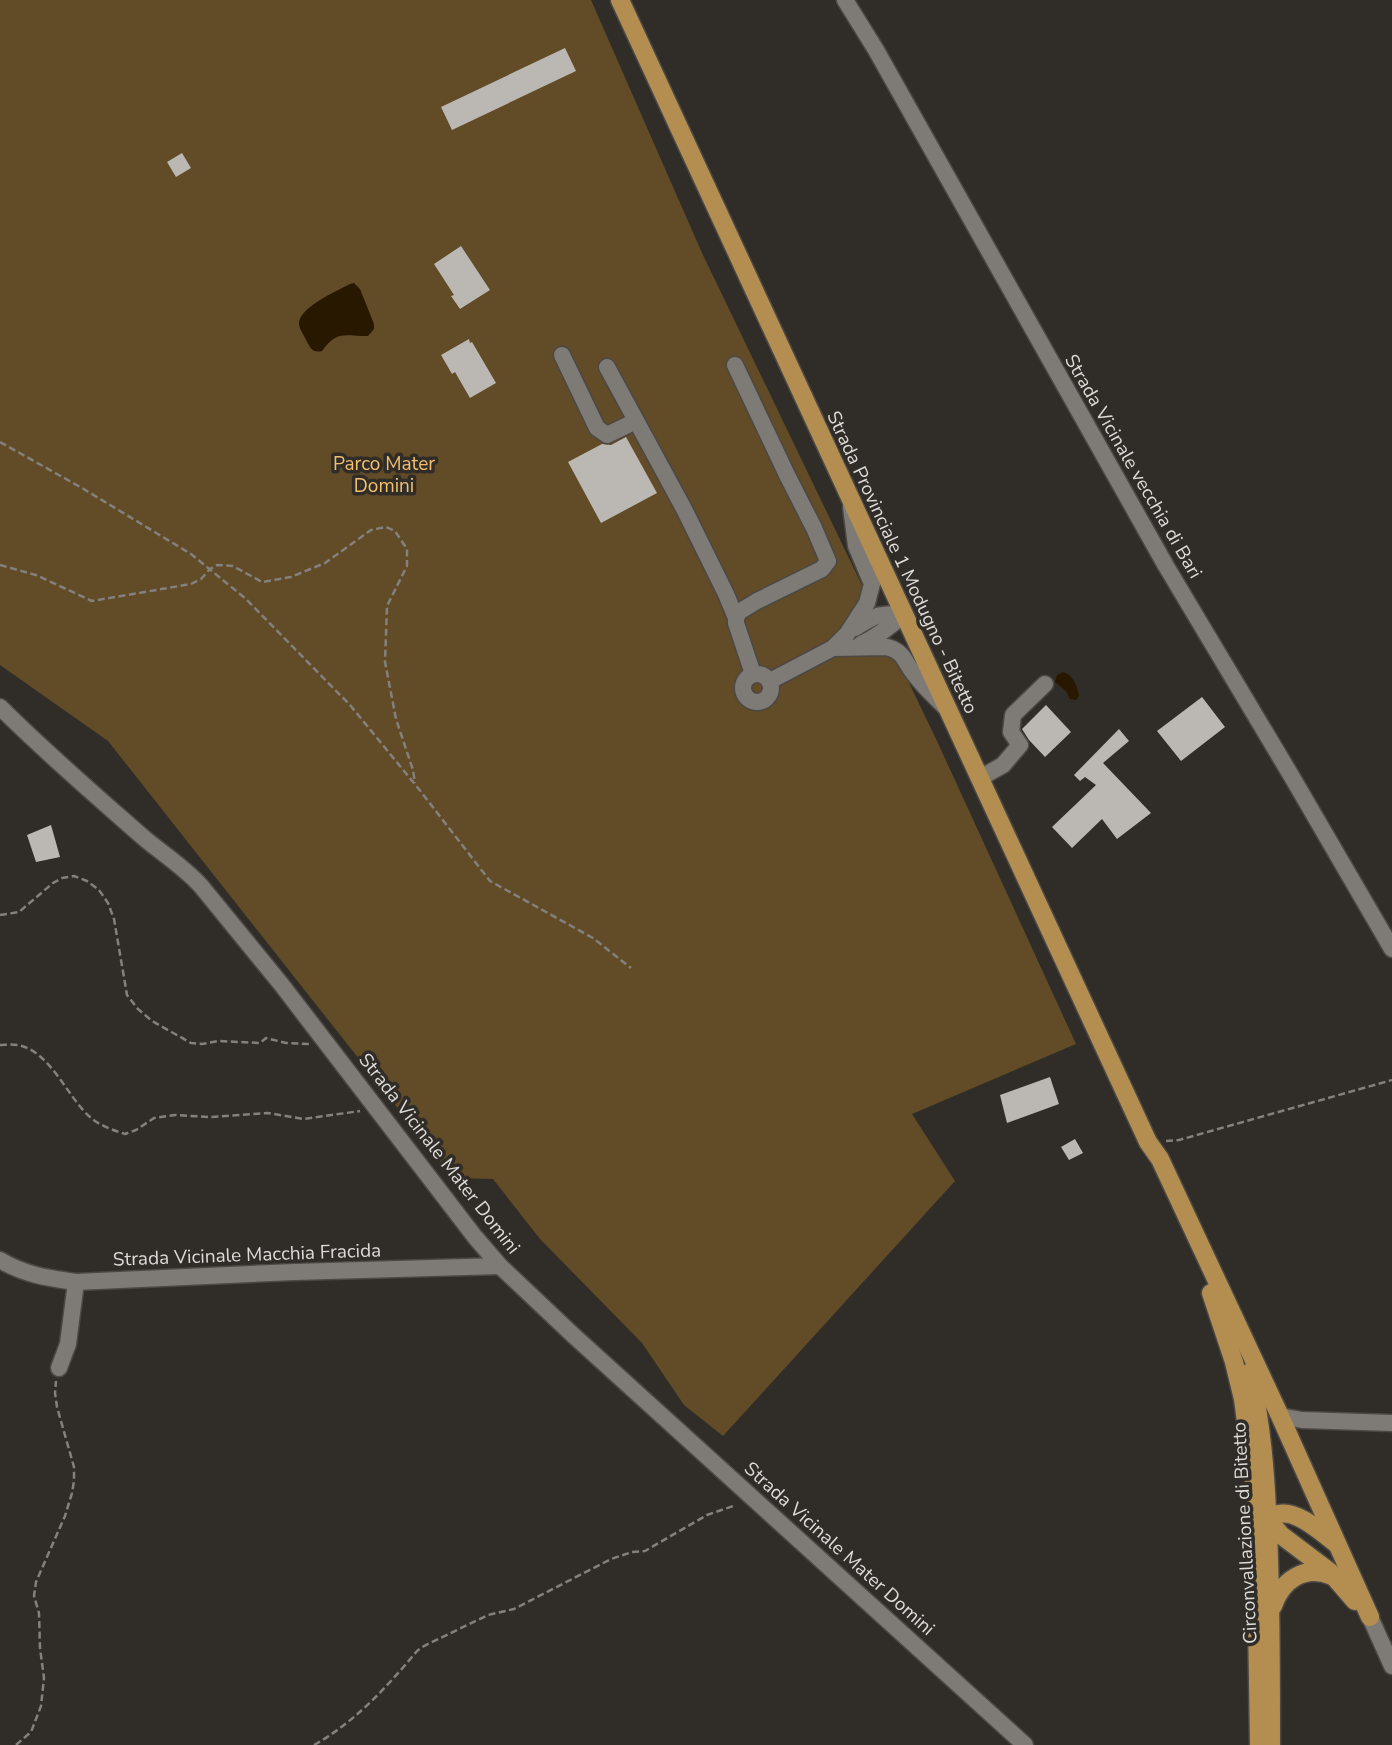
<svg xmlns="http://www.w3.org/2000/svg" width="1392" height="1745" font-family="'Nunito Sans',sans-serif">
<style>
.green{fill:#624b27}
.water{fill:#291800}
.building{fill:#bbb7b2}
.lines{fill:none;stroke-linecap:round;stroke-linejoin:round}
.minor-casing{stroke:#4b4845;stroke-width:19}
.major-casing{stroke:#4b4845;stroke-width:21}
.path{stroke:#83807d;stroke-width:2.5;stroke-dasharray:7 3.5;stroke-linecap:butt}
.minor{stroke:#7e7a75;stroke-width:16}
.major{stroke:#b38e50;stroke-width:18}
.labels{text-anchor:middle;stroke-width:7;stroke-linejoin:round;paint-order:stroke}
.park-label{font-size:19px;fill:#f4bf6e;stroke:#302d28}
.street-label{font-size:19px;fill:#dddbd9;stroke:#302d28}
</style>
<rect width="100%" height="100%" fill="#302d28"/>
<!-- green -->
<polygon class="green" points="0,0 591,0 702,253 937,741 1076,1044 912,1114 955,1181 723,1436 684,1405 642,1343 540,1239 493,1179 453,1178 108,741 0,665"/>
<!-- water -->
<g class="water">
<path d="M 354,283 L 360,289 L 374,324 L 374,329 L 368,336 C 344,336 337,330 322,351 C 312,353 311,349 306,340 C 304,335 300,330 299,325 C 297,308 337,291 350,284 Z"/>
<path d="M 1063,672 C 1073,675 1077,685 1079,696 L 1076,700 L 1070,699 L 1066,691 L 1055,682 L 1057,675 Z"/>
</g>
<!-- building -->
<g class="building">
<polygon points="565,48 576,71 452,130 441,107"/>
<polygon points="182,153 191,168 176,177 167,162"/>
<polygon points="461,246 490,290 460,309 451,296 454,295 434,264"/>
<polygon points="469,339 470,343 472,342 496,383 470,398 455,372 452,374 441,355"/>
<polygon points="626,437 657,493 601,523 568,462 602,444 611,445"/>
<polygon points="1202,697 1225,727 1181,761 1157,731"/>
<polygon points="1046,705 1071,732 1045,757 1029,740 1022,729"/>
<polygon points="1119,729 1129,741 1103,763 1151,813 1117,839 1102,819 1072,848 1052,827 1096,785 1085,777 1080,781 1074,775"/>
<polygon points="51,825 60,857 36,862 27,835"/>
<polygon points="1050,1077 1059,1104 1007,1123 1000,1095"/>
<polygon points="1075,1139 1083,1153 1069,1160 1061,1147"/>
</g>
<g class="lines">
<!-- minor casing -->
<g class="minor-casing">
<g id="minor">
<polyline points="845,0 876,50 1166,566 1292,777 1392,949"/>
<polyline points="562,355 597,428 607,435 636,421"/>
<polyline points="735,365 787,475 814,528 828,561 822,569 757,601 739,612 736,618 736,623 753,674"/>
<polyline points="607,367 684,509 726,594 736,618"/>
<path d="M 855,628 C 877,614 878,614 904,614"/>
<path d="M 861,644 C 877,637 891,626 904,614"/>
<path d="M 833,648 L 887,647 C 905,652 904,662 915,675 C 923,686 934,696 944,706"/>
<circle cx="757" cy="688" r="14"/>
<polyline points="770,681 833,648 847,634 867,603 872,584 856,546 851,507"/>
<path d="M 0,707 C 46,753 95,795 144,838 C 163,854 184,867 201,886 L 281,984 L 475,1237 L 500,1266 L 573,1335 L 1025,1745"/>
<polyline points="980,778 1003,765 1020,745 1011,732 1013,715 1045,684"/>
<path d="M 0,1260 C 25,1275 48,1278 76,1282 L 294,1272 L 500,1266"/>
<polyline points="59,1368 68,1344 76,1282"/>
<polyline points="1280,1416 1302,1420 1392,1423"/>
<polyline points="1370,1617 1392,1666"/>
</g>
</g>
<!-- major casing -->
<g class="major-casing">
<g id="major">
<path d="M 620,0 C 794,381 972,761 1148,1142 L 1160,1159 L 1280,1416 L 1370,1617"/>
<polyline points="1211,1293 1234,1362 1243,1399 1255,1489 1259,1745"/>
<path d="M 1250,1372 C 1264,1433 1267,1495 1269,1558 C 1271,1620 1271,1683 1271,1745"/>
<polyline points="1267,1518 1281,1535 1330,1572 1355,1601"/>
<path d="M 1260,1526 C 1265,1522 1272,1515 1279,1514 C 1297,1510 1321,1532 1334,1542"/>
<path d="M 1273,1606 C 1282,1580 1305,1564 1332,1576"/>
</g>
</g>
<!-- path -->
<g class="path">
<polyline points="0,442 82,488 191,554 246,599 350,705 418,788 490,881 593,938 631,968"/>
<polyline points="0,565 36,575 92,601 191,584 201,579 210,569 217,565 233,566 262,582 291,577 325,563 371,530 386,527 395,531 407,549 407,566 387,606 385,662 396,719 413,770 415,783"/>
<polyline points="0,915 19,912 53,883 62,878 74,876 87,881 99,890 108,903 114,919 127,995 138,1009 152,1021 191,1043 202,1044 218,1041 260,1043 266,1038 286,1043 309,1044"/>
<path d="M 0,1045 C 5,1045 11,1044 17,1045 C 50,1050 67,1097 90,1117 C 100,1126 113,1130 125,1134 L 136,1130 L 154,1118 L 175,1115 L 210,1117 L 268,1113 L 304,1119 L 360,1111"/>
<polyline points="1166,1141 1179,1140 1392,1080"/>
<polyline points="16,1745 31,1732 41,1706 44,1678 40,1648 39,1613 34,1596 36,1582 43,1566 65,1516 72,1493 74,1481 74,1467 57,1407 55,1393 56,1381"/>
<path d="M 314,1745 C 355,1722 387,1687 417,1651 L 424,1646 L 488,1615 L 514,1609 L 611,1559 L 632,1552 L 645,1551 L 707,1515 L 736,1505"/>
</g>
<!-- minor -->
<use href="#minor" class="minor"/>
<!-- major -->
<use href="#major" class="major"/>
</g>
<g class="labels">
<!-- park labels -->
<g class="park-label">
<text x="384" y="470">Parco Mater<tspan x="384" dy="22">Domini</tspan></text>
</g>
<!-- street labels -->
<g class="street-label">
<text transform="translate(1134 466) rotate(60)" y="7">Strada Vicinale vecchia di Bari</text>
<text transform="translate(903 562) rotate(65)" y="7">Strada Provinciale 1 Modugno - Bitetto</text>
<text transform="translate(440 1153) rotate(52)" y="7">Strada Vicinale Mater Domini</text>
<text transform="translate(247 1254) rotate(-2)" y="7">Strada Vicinale Macchia Fracida</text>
<text transform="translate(1244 1533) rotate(-93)" y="7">Circonvallazione di Bitetto</text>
<text transform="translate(840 1548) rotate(42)" y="7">Strada Vicinale Mater Domini</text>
</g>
</g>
</svg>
